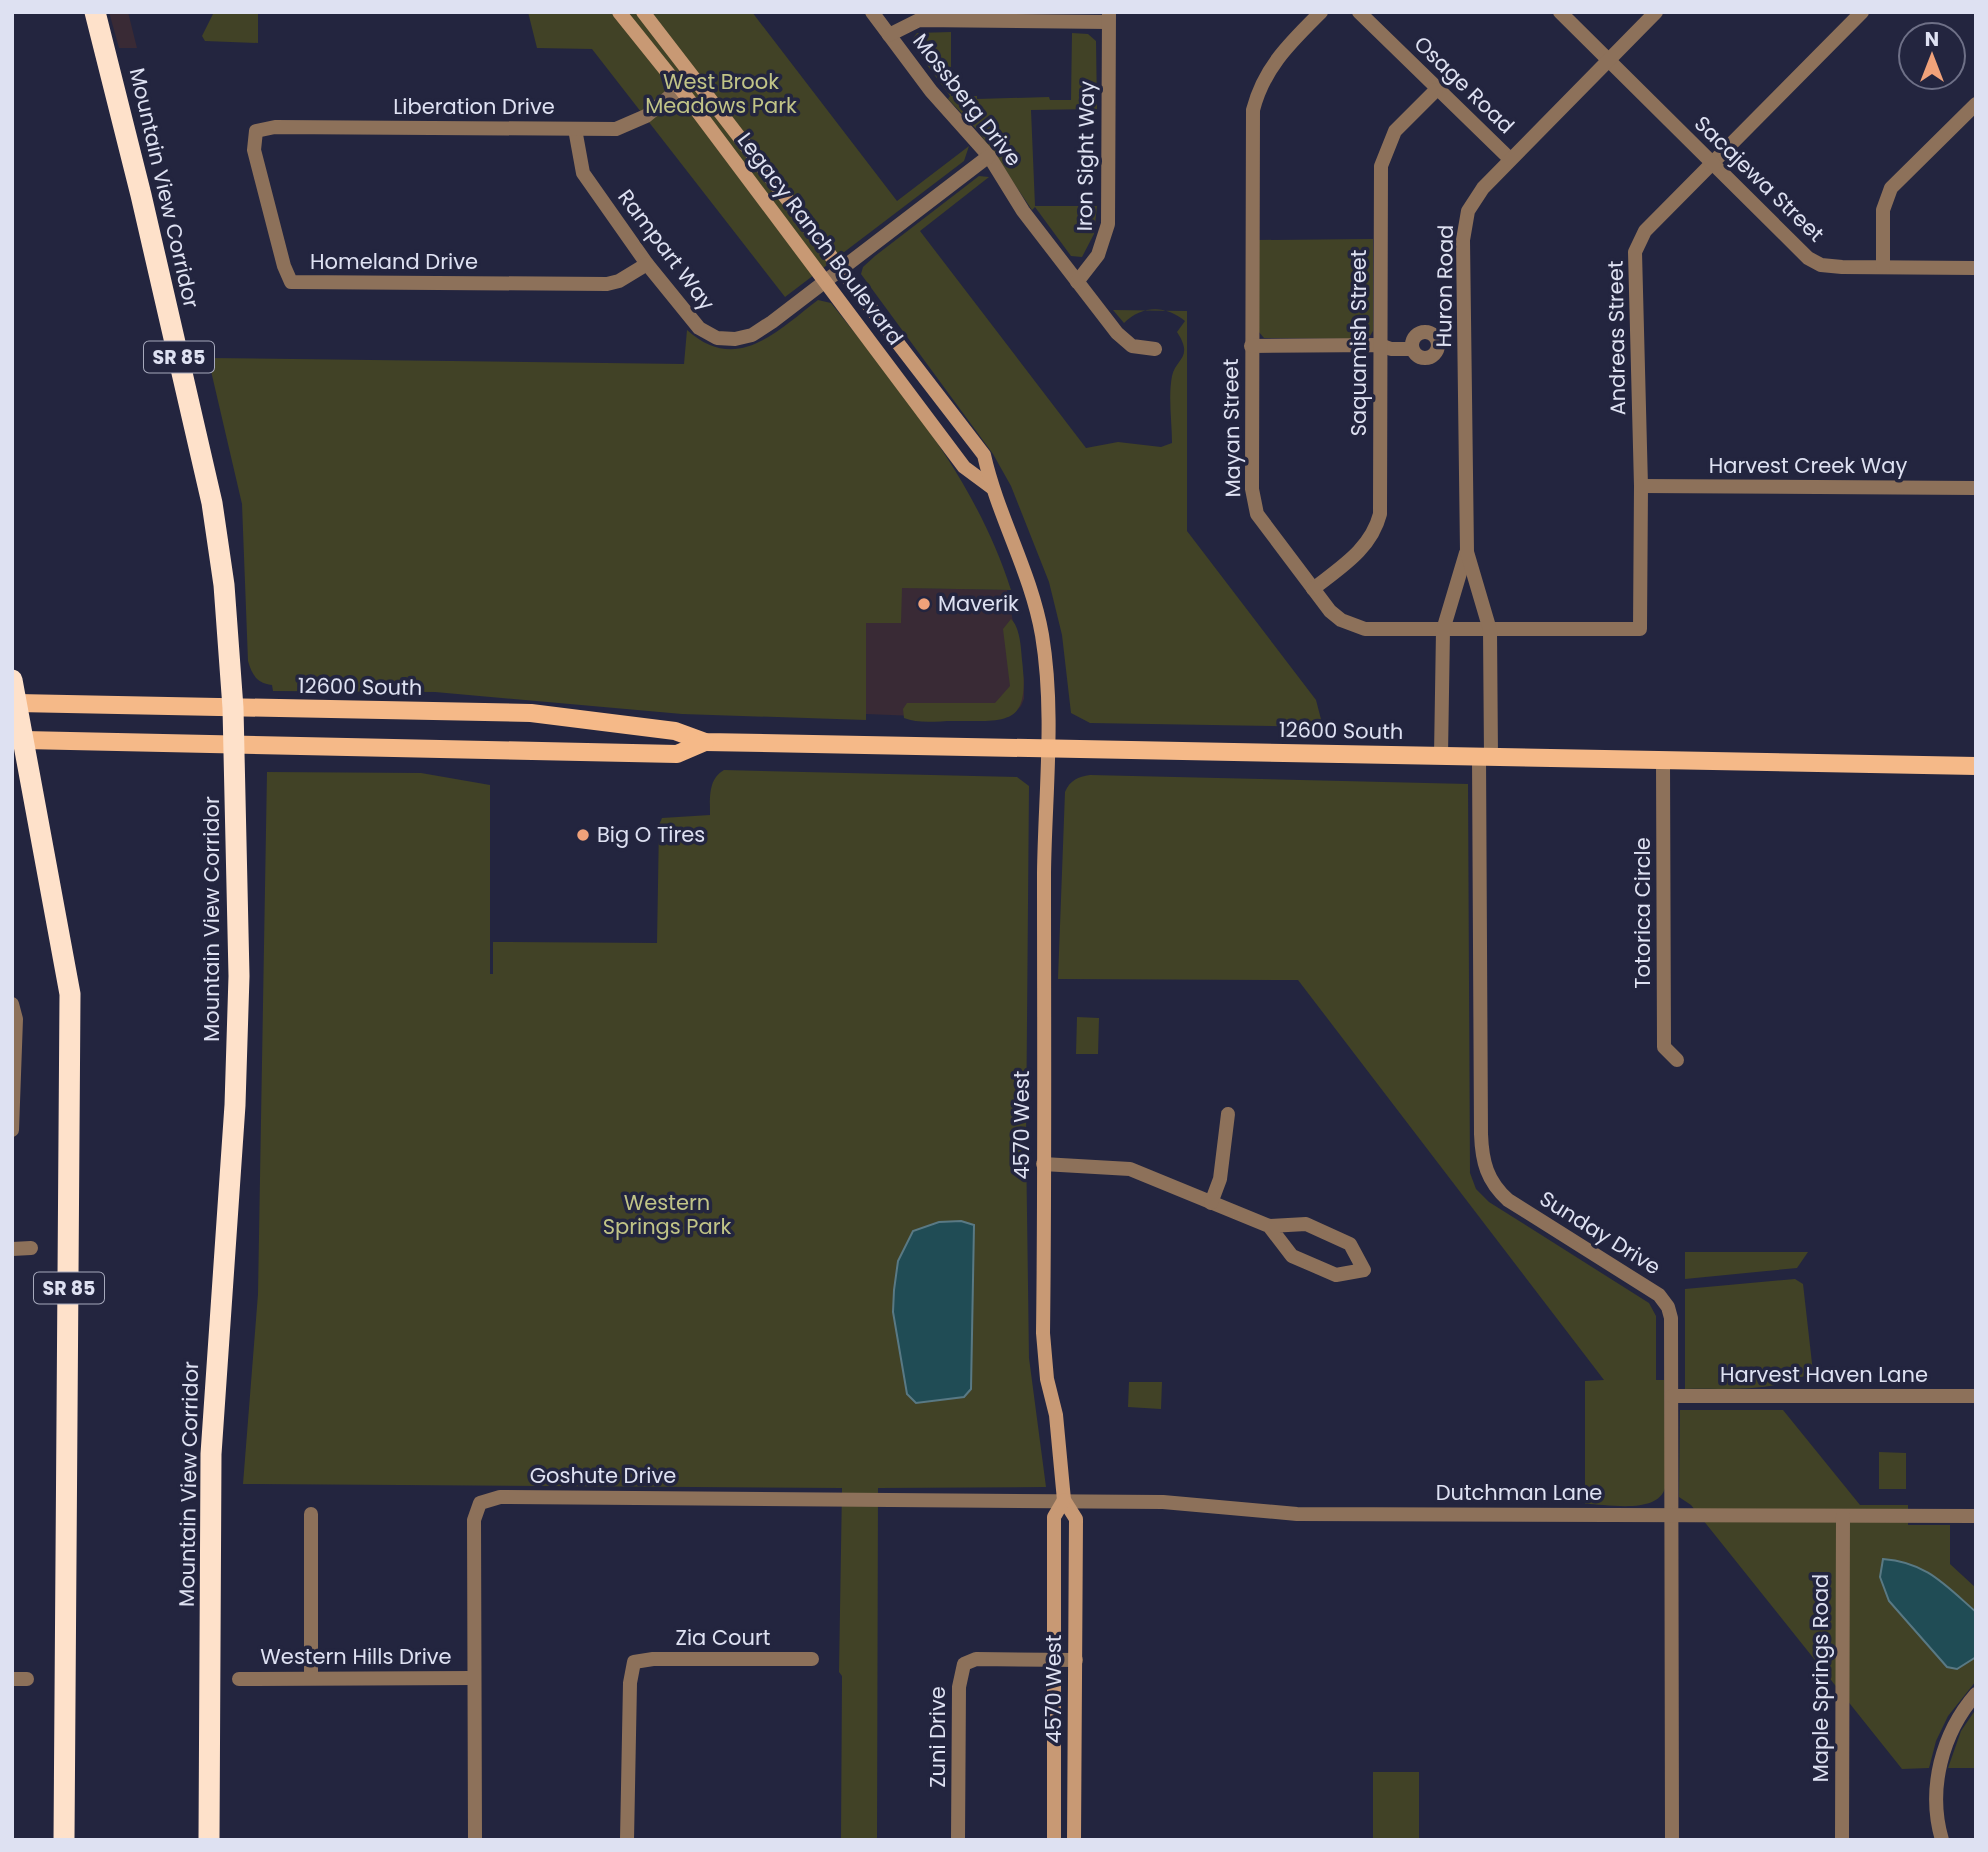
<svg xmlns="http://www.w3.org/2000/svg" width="1988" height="1852" font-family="Poppins,sans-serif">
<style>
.commercial{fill:#392a35}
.green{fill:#414226}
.water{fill:#204c55;stroke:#597984;stroke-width:2}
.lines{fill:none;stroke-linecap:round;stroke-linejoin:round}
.street{stroke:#8d715a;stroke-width:14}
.secondary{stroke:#c89974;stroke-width:14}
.primary{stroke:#f5b988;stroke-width:18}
.highway{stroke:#fee1ca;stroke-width:21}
.poi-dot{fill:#f0a27a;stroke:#23253f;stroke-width:2.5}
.labels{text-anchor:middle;stroke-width:7;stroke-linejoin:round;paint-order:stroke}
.shield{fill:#23253f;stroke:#a6a9bc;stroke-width:2}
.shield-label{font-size:19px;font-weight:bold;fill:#dee1f2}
.park-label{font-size:21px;fill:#c1c487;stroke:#23253f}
.street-label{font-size:21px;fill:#dee1f2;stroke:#23253f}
.poi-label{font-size:21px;fill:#dee1f2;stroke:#23253f;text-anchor:start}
</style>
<rect width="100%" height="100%" fill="#23253f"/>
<!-- commercial -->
<g class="commercial">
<polygon points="109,12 128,12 137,48 119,48"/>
<polygon points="866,587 1007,590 1024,679 1024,699 1021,706 1015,712 964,718 866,714"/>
</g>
<!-- green -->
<g class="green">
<polygon points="214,12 258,12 258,43 205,41 202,36"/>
<polygon points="528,12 752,12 897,201 969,146 964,161 785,297 592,49 537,48"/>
<polygon points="951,32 951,96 977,96 977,99 1049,97 1050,100 1071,100 1072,33 1088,34 1096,41 1097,109 1031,110 1035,206 1097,206 1094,234 1082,257 1071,256 1035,207 1032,210 979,132 948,99 950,96 910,42 917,33"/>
<path d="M 979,176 L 989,177 L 920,231 L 1086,448 L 1118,442 L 1161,447 L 1172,443 C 1172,422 1168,397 1172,376 C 1176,358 1194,358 1177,332 L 1185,321 C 1166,305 1142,305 1124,323 L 1113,310 L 1187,311 L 1187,531 L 1316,700 L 1323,727 L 1090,723 L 1071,713 L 1062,635 L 1049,582 L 1011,486 L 993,454 L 861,274 L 863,267 L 875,256 Z"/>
<polygon points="1373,239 1373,331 1368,339 1264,338 1258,331 1257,240"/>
<path d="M 818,300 L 831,303 C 902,392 976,480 1011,590 L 902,588 L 901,623 L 866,623 L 866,720 L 682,714 L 435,692 L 273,691 L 272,685 C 257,683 252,675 248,661 L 242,504 L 208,358 L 684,364 L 687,330 C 737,375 777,331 818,300 Z"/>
<path d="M 1011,619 C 1020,627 1021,648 1022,660 C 1030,726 1009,721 953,721 C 938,721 918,724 904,718 L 903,709 L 907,703 L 995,703 L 1010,686 L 1003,629 Z"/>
<path d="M 724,770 L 1017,777 L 1029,786 L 1026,1140 L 1029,1358 L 1046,1487 L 878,1488 L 877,1840 L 841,1840 L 842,1676 L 839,1672 L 842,1488 L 243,1484 L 258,1294 L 267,772 L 421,773 L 490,785 L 490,974 L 493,974 L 493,942 L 657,943 L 659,825 L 662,818 L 710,815 C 710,798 708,779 724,770 Z"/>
<path d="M 1090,775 L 1468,784 L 1470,1173 L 1476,1189 L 1489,1202 L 1649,1303 L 1656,1316 L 1656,1380 L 1664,1380 L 1666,1483 C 1663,1516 1609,1504 1585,1504 L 1585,1381 L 1604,1380 L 1298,980 L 1058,979 L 1065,792 C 1070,780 1078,777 1090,775 Z"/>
<polygon points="1077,1017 1099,1018 1098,1054 1076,1054"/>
<polygon points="1685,1252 1808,1252 1797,1268 1685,1279"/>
<path d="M 1795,1279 L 1803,1284 L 1813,1372 C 1773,1393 1729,1388 1685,1389 L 1685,1289 Z"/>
<polygon points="1129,1382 1162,1382 1161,1409 1128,1407"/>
<polygon points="1680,1410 1783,1410 1860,1505 1908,1505 1908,1525 1950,1525 1950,1564 1976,1588 1976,1681 1948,1716 1936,1741 1929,1768 1902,1769 1691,1505 1679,1497"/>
<polygon points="1879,1452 1906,1453 1906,1489 1879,1489"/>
<polygon points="1976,1709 1976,1768 1948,1768 1961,1731"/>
<rect x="1373" y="1772" width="46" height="68"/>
</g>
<!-- water -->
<g class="water">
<polygon points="961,1221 974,1225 971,1389 964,1397 916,1403 907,1394 893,1312 894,1290 898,1261 913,1231 939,1222"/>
<path d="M 1883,1559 C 1926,1562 1945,1585 1976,1612 L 1976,1657 L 1957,1669 L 1947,1667 L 1889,1601 L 1880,1577 Z"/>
</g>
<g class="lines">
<!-- street -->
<g class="street">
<polyline points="872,12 931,91 989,156 1023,211 1117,333 1132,346 1155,349"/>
<path d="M 1321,12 C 1291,42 1264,67 1253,110 L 1252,489 L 1257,514 L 1330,611 L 1341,620 L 1365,629 L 1640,629 L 1641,486 L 1635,252 L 1645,231 L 1862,12"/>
<polyline points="1359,12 1510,159"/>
<polyline points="1560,12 1808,258 1821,265 1842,267 1976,268"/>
<polyline points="889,35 919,20 1108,22"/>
<polyline points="575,129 583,173 647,264 699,328 717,338 735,339 752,335 772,322 989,156"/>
<polyline points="647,264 619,281 607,284 291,282 284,266 254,150 256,131 275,127 616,129 646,116 680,88"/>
<polyline points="1883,267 1883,210 1891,188 1976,104"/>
<polyline points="1077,282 1098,255 1108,224 1109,12"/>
<circle cx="1425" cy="345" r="13"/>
<polyline points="1251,346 1380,345 1391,349 1412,349"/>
<polyline points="1641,486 1976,488"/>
<path d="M 1313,589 C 1341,567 1371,549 1380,514 L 1381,166 L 1395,131 L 1436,90"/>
<polyline points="1441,755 1443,630 1466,553"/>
<path d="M 1479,756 L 1481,1134 C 1482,1162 1487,1181 1508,1200 L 1659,1295 L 1668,1307 L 1671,1318 L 1672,1840"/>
<polyline points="1491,757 1490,630 1467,552 1463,240 1468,211 1483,188 1656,12"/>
<polyline points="1663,762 1664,1047 1677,1060"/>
<polyline points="12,1004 16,1019 12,1130"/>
<polyline points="1043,1164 1130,1169 1269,1226 1306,1224 1350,1244 1364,1270 1336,1275 1292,1256 1269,1226"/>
<polyline points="1211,1203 1220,1179 1228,1114"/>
<polyline points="12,1249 31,1248"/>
<polyline points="1672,1396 1976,1396"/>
<polyline points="311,1678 311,1514"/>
<polyline points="12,1679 27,1679"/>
<polyline points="239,1679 473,1678"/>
<polyline points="475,1840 474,1520 480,1503 500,1497 1163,1502 1297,1514 1976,1516"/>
<polyline points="627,1840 630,1683 634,1662 653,1659 812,1659"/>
<polyline points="958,1840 959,1687 964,1664 976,1659 1076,1660"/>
<polyline points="1842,1840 1843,1516"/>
<path d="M 1942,1840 C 1927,1789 1942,1733 1976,1694"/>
</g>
<!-- secondary -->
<g class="secondary">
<polyline points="619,12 680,88 964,467 991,487"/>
<path d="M 643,12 L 984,455 C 998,517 1031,572 1042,635 C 1055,713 1045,794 1044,873 C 1044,1026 1045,1180 1043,1333 L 1047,1379 L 1056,1415 L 1064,1500 L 1076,1519 L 1074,1840"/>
<polyline points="1054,1840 1054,1517 1064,1500"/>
</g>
<!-- primary -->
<g class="primary">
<polyline points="17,703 531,713 675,731 705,742 1976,766"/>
<polyline points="24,740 677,754 705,742"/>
</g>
<!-- highway -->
<g class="highway">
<polyline points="95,12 141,195 212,503 224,585 233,708 239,976 235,1105 211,1454 209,1840"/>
<polyline points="12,680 70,994 64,1840"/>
</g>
</g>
<!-- markers -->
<g class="poi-dot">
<circle cx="924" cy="604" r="7"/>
<circle cx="583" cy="835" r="7"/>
</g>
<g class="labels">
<!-- shield labels -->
<g class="shield">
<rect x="144" y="341.5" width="70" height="31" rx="5"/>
<rect x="34" y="1272.5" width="70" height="31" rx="5"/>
</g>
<g class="shield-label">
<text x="179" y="364">SR 85</text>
<text x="69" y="1295">SR 85</text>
</g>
<!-- park labels -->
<g class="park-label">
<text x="721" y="89">West Brook<tspan x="721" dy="24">Meadows Park</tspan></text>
<text x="667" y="1210">Western<tspan x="667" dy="24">Springs Park</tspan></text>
</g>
<!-- street labels -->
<g class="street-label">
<text transform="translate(1464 85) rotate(44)" y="7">Osage Road</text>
<text transform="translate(967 100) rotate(52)" y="7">Mossberg Drive</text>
<text x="474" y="114">Liberation Drive</text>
<text transform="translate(1086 156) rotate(-89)" y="7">Iron Sight Way</text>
<text transform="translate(1759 179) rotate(44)" y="7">Sacajewa Street</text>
<text transform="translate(164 188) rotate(77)" y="7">Mountain View Corridor</text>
<text transform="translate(820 239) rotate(53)" y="7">Legacy Ranch Boulevard</text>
<text transform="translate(666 250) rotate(53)" y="7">Rampart Way</text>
<text x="394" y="269">Homeland Drive</text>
<text transform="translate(1445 286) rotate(-89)" y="7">Huron Road</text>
<text transform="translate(1617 338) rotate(-91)" y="7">Andreas Street</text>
<text transform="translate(1359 343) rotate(-90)" y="7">Saquamish Street</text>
<text transform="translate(1232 428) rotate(-91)" y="7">Mayan Street</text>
<text x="1808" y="473">Harvest Creek Way</text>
<text transform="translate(360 687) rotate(1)" y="7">12600 South</text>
<text transform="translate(1341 731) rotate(1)" y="7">12600 South</text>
<text transform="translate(1643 913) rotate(-90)" y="7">Totorica Circle</text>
<text transform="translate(212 919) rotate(-90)" y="7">Mountain View Corridor</text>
<text transform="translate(1022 1125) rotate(-90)" y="7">4570 West</text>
<text transform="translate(1600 1233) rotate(32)" y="7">Sunday Drive</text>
<text x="1824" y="1382">Harvest Haven Lane</text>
<text x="603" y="1483">Goshute Drive</text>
<text transform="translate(189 1484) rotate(-89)" y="7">Mountain View Corridor</text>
<text x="1519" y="1500">Dutchman Lane</text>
<text x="723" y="1645">Zia Court</text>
<text x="356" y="1664">Western Hills Drive</text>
<text transform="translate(1821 1678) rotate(-90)" y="7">Maple Springs Road</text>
<text transform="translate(1054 1689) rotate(-90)" y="7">4570 West</text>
<text transform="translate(938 1737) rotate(-90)" y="7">Zuni Drive</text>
</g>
<!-- poi labels -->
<g class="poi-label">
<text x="938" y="611">Maverik</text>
<text x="597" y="842">Big O Tires</text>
</g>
</g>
<!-- border -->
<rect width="1988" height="1852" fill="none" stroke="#dee1f2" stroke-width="28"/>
<!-- north arrow -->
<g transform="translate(1932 56)"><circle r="33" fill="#23253f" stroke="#6e7087" stroke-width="2"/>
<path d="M0-5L12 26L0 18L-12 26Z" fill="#f0a27a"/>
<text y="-10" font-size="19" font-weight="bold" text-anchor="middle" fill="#dee1f2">N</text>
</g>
</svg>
